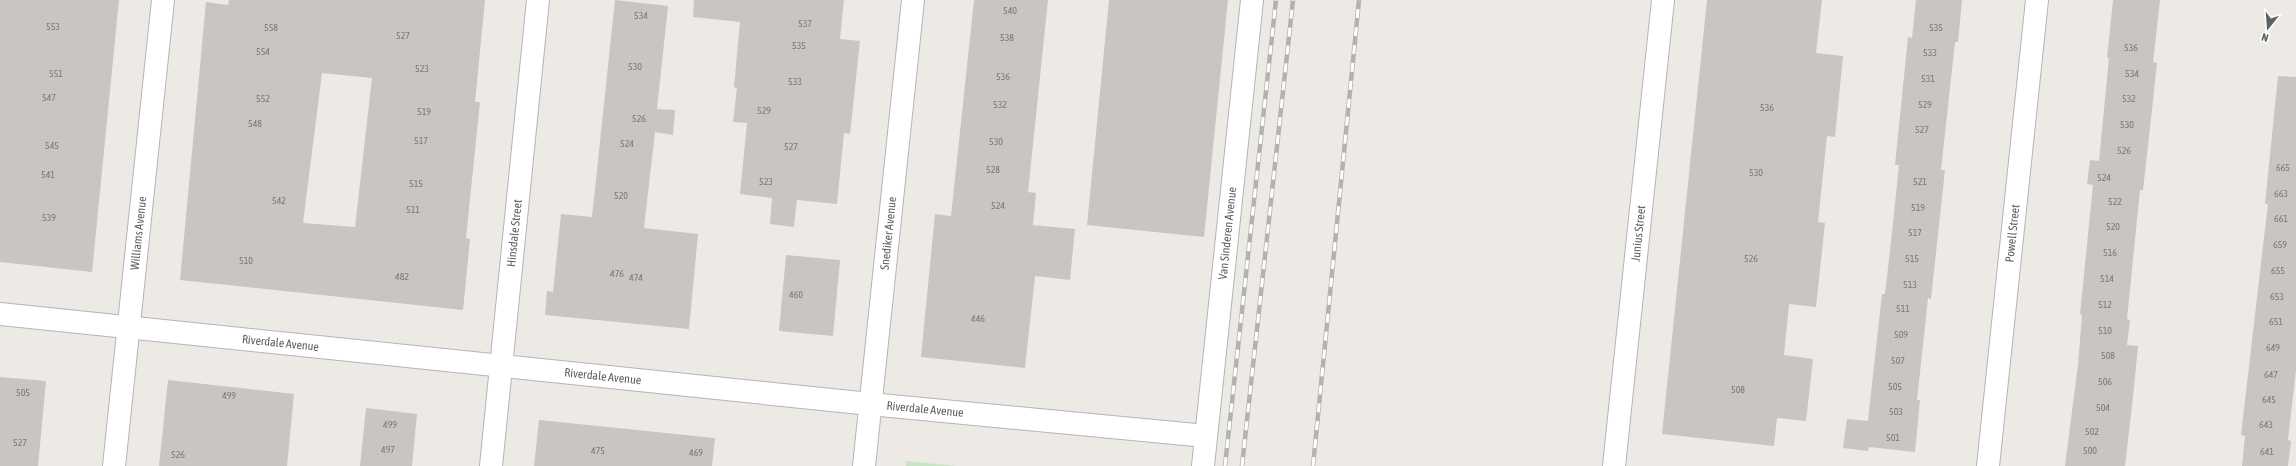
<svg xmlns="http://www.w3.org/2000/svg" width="2296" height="466" font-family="'Asap Condensed',sans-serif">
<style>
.green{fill:#c7e3c3}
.building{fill:#c9c5c1;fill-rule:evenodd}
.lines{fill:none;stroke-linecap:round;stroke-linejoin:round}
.minor-casing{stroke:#b2b5b8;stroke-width:24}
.minor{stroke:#fff;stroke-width:22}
.rail-casing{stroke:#b1b2b2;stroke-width:4.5}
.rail{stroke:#fff;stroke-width:3;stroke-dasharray:9;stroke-linecap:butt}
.labels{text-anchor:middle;stroke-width:3.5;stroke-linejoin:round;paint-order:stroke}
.number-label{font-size:10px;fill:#777a7b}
.street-label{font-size:12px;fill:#5c6164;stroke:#fff}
</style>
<rect width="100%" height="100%" fill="#edeae5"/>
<!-- green -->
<polygon class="green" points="906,461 957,466 906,466"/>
<!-- building -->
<g class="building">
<polygon points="0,0 119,0 92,272 0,262"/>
<path d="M 229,0 L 485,0 L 475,102 L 480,102 L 466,238 L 470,239 L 463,310 L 180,280 L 206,2 L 228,5 ZM 322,73 L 372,78 L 355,227 L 303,223 Z"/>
<polygon points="615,0 668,6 657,109 675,110 673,135 655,132 644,228 698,234 689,329 545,315 547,291 553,292 561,214 592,217"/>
<polygon points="694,0 844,0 840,39 860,41 850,134 844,133 837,204 797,200 794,227 770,224 772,198 740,194 747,123 733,122 737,88 734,87 740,22 693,17"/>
<polygon points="974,0 1048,0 1028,192 1036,193 1033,225 1075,229 1070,280 1035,276 1025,368 921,357 935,214 951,216"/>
<polygon points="1109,0 1228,0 1204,237 1087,225"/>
<polygon points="1707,0 1822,0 1816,53 1843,56 1835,137 1827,136 1818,222 1825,223 1816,307 1789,304 1784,355 1813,359 1806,421 1777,418 1774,446 1662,434"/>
<polygon points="1916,0 1962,0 1958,42 1955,42 1941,170 1945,170 1931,299 1928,298 1917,400 1920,400 1915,452 1869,447 1868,451 1843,448 1847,419 1868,421 1882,294 1885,294 1891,242 1899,165 1895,165 1908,37 1912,38"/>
<polygon points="2113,0 2160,0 2153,62 2157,63 2152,110 2143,190 2140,190 2127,319 2130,320 2127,345 2138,346 2133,397 2125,466 2065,466 2078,365 2082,315 2080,314 2093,185 2087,184 2090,160 2099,161 2109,58 2107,58"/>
<polygon points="2278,76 2296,77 2296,370 2288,440 2291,441 2288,466 2242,466 2245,436 2241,435 2265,229 2268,204 2265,204"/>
<polygon points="786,255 840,260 833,336 779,331"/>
<polygon points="0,377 46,381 38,466 0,466"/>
<polygon points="168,380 294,394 287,466 159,466"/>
<polygon points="366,408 417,414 412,466 360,466"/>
<polygon points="539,420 715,438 712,466 534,466"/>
</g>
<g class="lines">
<!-- minor casing -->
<g class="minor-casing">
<g id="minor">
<path id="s1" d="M 0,314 L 870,404 L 1206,436"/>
<path id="s2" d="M 114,466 L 163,0"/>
<path id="s3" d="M 491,466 L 538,0"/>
<path id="s4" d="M 864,466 L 913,0"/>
<path id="s5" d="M 1203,466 L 1252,0"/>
<path id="s6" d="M 1614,466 L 1663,0"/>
<path id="s7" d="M 1988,466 L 2037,0"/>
</g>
</g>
<!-- minor -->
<use href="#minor" class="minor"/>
<!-- rail casing -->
<g class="rail-casing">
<g id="rail">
<polyline points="1225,466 1276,0"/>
<polyline points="1242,466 1293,0"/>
<polyline points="1313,466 1359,0"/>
</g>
</g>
<!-- rail -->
<use href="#rail" class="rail"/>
</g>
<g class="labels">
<!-- number labels -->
<g class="number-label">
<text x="1010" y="14">540</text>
<text x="641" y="19">534</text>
<text x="805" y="27">537</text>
<text x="53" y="30">553</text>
<text x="271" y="31">558</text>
<text x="1936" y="31">535</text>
<text x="403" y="39">527</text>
<text x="1007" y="41">538</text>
<text x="799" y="49">535</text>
<text x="2131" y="51">536</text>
<text x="263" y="55">554</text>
<text x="1930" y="56">533</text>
<text x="635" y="70">530</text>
<text x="422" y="72">523</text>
<text x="56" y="77">551</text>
<text x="2132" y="77">534</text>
<text x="1003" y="80">536</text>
<text x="1928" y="82">531</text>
<text x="795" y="85">533</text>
<text x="49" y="101">547</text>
<text x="263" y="102">552</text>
<text x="2129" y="102">532</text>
<text x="1000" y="108">532</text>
<text x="1925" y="108">529</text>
<text x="1767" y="111">536</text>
<text x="764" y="114">529</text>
<text x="424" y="115">519</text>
<text x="639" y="122">526</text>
<text x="255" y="127">548</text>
<text x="2127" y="128">530</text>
<text x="1922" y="133">527</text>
<text x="421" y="144">517</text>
<text x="996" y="145">530</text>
<text x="627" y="147">524</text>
<text x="52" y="149">545</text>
<text x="791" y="150">527</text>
<text x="2124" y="154">526</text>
<text x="2283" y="171">665</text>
<text x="993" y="173">528</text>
<text x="1756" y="176">530</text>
<text x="48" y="178">541</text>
<text x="2104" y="181">524</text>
<text x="766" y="185">523</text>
<text x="1920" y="185">521</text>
<text x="416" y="187">515</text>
<text x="2281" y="197">663</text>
<text x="621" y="199">520</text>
<text x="279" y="204">542</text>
<text x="2115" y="205">522</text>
<text x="998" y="209">524</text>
<text x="1918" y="211">519</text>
<text x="413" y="213">511</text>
<text x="49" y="221">539</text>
<text x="2281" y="222">661</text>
<text x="2113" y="230">520</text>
<text x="1915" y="236">517</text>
<text x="2280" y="248">659</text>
<text x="2110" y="256">516</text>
<text x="1751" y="262">526</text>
<text x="1912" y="262">515</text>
<text x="246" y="264">510</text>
<text x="2278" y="274">655</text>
<text x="617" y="277">476</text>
<text x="402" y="280">482</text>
<text x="636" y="281">474</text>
<text x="2107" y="282">514</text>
<text x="1910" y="288">513</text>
<text x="796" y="298">460</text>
<text x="2277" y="300">653</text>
<text x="2105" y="308">512</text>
<text x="1903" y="312">511</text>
<text x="978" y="322">446</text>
<text x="2276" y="325">651</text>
<text x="2105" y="334">510</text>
<text x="1901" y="338">509</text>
<text x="2273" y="351">649</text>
<text x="2108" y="359">508</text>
<text x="1898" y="364">507</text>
<text x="2271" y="378">647</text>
<text x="2105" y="385">506</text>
<text x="1895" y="390">505</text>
<text x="1738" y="393">508</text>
<text x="23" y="396">505</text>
<text x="229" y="399">499</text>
<text x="2269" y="403">645</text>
<text x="2103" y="411">504</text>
<text x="1896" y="415">503</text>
<text x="390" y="428">499</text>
<text x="2266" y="428">643</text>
<text x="2092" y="435">502</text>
<text x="1893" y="441">501</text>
<text x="20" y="446">527</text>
<text x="388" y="453">497</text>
<text x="598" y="454">475</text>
<text x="2090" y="454">500</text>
<text x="2267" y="455">641</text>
<text x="696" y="456">469</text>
<text x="178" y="458">526</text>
</g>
<!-- street labels -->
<g class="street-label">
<text dy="4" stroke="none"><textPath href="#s2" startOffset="234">Williams Avenue</textPath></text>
<text dy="4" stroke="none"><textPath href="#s3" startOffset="234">Hinsdale Street</textPath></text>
<text dy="4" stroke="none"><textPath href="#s4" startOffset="234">Snediker Avenue</textPath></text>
<text dy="4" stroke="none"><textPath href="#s5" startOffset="234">Van Sinderen Avenue</textPath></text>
<text dy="4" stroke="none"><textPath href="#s6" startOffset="234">Junius Street</textPath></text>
<text dy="4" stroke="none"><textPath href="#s7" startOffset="234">Powell Street</textPath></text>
<text dy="4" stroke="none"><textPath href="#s1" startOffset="282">Riverdale Avenue</textPath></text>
<text dy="4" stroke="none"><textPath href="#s1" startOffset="606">Riverdale Avenue</textPath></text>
<text dy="4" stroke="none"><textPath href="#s1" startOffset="930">Riverdale Avenue</textPath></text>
</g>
</g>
<!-- north arrow -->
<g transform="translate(2268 28) rotate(197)" stroke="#ffffff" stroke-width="3" paint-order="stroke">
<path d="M0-3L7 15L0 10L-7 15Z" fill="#5c6164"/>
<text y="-6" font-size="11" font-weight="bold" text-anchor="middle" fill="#5c6164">N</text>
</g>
</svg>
